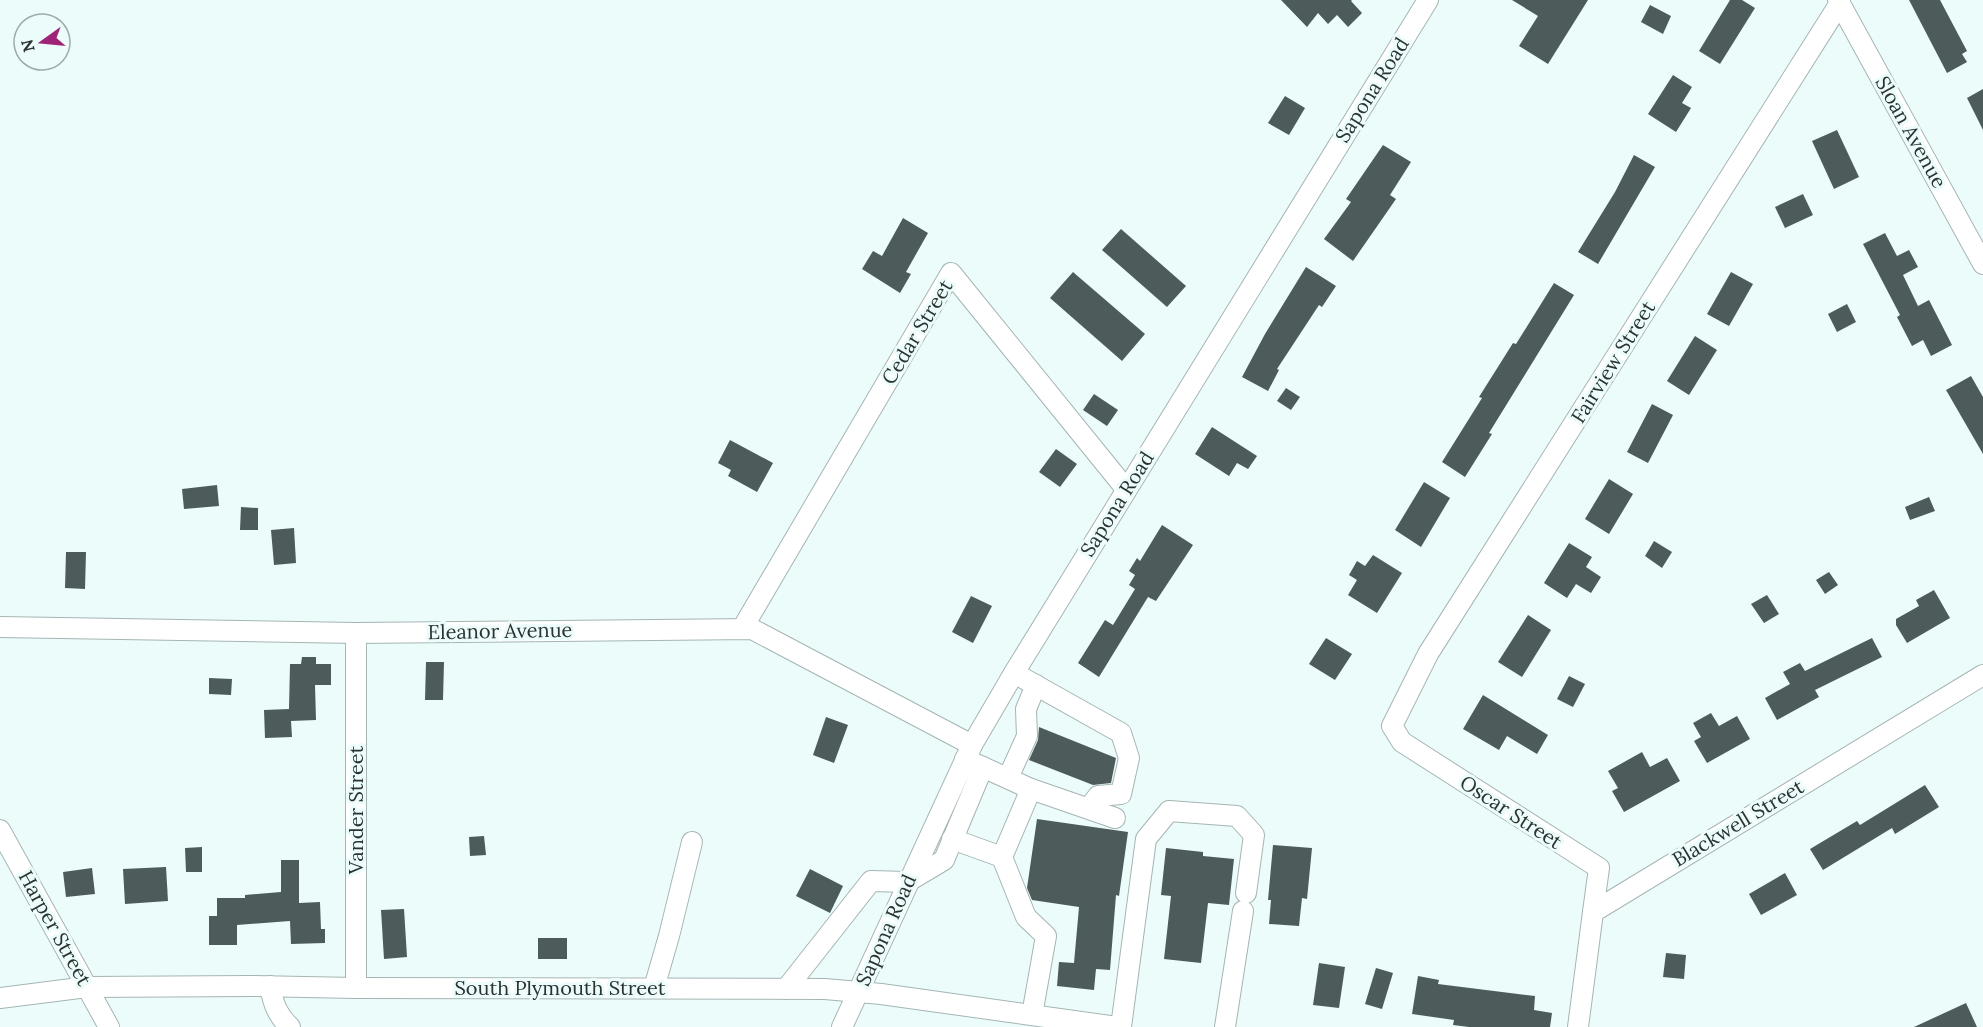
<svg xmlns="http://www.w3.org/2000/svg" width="1983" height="1027" font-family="Lora,serif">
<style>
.building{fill:#4d5c5b}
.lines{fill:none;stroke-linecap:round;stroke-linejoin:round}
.minor-casing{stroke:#a5b5b4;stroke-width:22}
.minor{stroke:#fff;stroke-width:20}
.labels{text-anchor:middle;stroke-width:6;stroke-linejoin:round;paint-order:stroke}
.street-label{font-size:20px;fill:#2c3232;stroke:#ebfcfb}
</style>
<rect width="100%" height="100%" fill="#ebfcfb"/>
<!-- building -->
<g class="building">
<polygon points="1281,0 1352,0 1351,1 1362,13 1348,27 1337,15 1328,24 1318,13 1307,27"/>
<polygon points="1512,0 1588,0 1548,64 1519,46 1538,16"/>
<polygon points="1730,0 1742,0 1755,8 1720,64 1699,51"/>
<polygon points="1909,0 1940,0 1967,51 1962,54 1967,62 1947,73"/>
<polygon points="1650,5 1671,16 1663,34 1641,22"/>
<polygon points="1673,75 1692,87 1682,103 1691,108 1676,132 1648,114"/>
<polygon points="1983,89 1983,130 1967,98"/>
<polygon points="1285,96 1305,108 1289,135 1268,123"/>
<polygon points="1837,130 1859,177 1834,189 1812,141"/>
<polygon points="1383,145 1411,162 1390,195 1396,199 1353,261 1324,239 1351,202 1346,199"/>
<polygon points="1634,155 1655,167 1598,264 1578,252 1615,192"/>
<polygon points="1803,194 1813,215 1785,228 1775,207"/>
<polygon points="903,218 928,233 906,272 911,274 900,293 862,269 873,251 882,256"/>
<polygon points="1121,229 1186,286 1167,307 1102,250"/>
<polygon points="1885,233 1897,256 1909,250 1918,267 1903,275 1918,306 1929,300 1952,345 1931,356 1923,340 1912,346 1897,317 1900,315 1863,244"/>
<polygon points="1306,267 1336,286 1322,307 1319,305 1277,369 1279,370 1268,391 1242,377 1265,334"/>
<polygon points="1073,272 1145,334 1122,361 1050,298"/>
<polygon points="1731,272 1753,284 1729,326 1707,314"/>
<polygon points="1554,283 1574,295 1489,433 1492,434 1465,477 1442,462 1482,398 1479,397 1513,343 1516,344"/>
<polygon points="1847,304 1856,322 1837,332 1828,314"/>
<polygon points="1695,336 1717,350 1689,395 1667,381"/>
<polygon points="1971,376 1983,397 1983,454 1946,390"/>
<polygon points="1286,388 1300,397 1291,410 1277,401"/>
<polygon points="1094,394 1118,410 1107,426 1083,410"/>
<polygon points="1652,404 1673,415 1648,463 1627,452"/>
<polygon points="1212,427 1257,456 1248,469 1237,463 1229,476 1195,454"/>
<polygon points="730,440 773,463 757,492 728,476 731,470 718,463"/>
<polygon points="1056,449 1077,464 1060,487 1039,472"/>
<polygon points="1609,479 1633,494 1609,534 1585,519"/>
<polygon points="1424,482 1450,498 1421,547 1395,530"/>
<polygon points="217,485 219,506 184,509 182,489"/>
<polygon points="1929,497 1935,511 1910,520 1905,507"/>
<polygon points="241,507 258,508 258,530 240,530"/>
<polygon points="1162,525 1193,545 1156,601 1148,597 1099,677 1078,663 1105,620 1113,625 1135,589 1129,585 1135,575 1129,571 1137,558 1140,561"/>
<polygon points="294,528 296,563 274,565 271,530"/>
<polygon points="1654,541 1672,552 1662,568 1645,556"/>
<polygon points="1569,543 1592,557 1586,567 1601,577 1591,593 1576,584 1567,598 1544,583"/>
<polygon points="66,552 86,552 85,589 65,588"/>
<polygon points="1373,555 1402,573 1377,613 1348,595 1357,580 1349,575 1357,561 1365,566"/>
<polygon points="1829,572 1838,585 1825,594 1816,580"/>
<polygon points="1934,590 1950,618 1907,643 1896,625 1896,619 1919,606 1916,600"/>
<polygon points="1767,595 1779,614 1764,623 1751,604"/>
<polygon points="971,596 992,606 973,643 952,632"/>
<polygon points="1528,615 1551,630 1522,677 1498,662"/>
<polygon points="1326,638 1352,654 1335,680 1309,664"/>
<polygon points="1872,638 1882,657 1815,690 1819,697 1777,720 1765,698 1790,684 1783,672 1800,663 1805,671"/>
<polygon points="302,657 316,657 316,664 331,664 331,685 315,685 316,720 291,721 292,737 265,738 264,710 289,709 290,664 301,664"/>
<polygon points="426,662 444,662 443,700 425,700"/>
<polygon points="1569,676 1585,684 1573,707 1557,699"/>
<polygon points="209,678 232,679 231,695 209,694"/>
<polygon points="1483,695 1548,735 1537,754 1507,736 1499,750 1463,729"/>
<polygon points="1711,713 1719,726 1737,716 1750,739 1707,763 1694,741 1701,737 1693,723"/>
<polygon points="826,717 848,725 834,763 813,755"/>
<polygon points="1039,727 1116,758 1111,783 1093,785 1029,760 1038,740"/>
<polygon points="1642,752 1650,767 1667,758 1680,781 1624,812 1612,791 1618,788 1608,771"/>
<polygon points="1925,785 1939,807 1895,834 1892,828 1823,870 1810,849 1857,821 1860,825"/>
<polygon points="1037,819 1128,832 1119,896 1116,895 1110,970 1096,969 1094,990 1057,986 1059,962 1074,963 1079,907 1032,900 1027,888"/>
<polygon points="484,836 486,855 470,856 469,837"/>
<polygon points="1273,845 1312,848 1307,899 1302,898 1299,926 1269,924 1271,900 1268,900"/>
<polygon points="202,847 202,872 186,872 185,848"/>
<polygon points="1166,848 1203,852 1203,856 1234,859 1229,905 1208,903 1201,963 1164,959 1171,896 1161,895"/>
<polygon points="281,860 299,860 299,903 320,902 321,929 325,929 325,943 291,944 290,921 237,925 237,945 209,945 209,916 217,916 217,898 245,898 245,895 281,892"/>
<polygon points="166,867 168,901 125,904 123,869"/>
<polygon points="92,868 95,894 66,897 63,872"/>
<polygon points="810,869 843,886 830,913 796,896"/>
<polygon points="1785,873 1797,895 1761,915 1749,894"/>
<polygon points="404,909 407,957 384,959 381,910"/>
<rect x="538" y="938" width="29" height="21"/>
<polygon points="1666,953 1686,955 1684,979 1663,977"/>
<polygon points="1319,963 1345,967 1339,1008 1313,1005"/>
<polygon points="1376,968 1393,973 1382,1009 1365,1004"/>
<polygon points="1418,976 1439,980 1438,984 1535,996 1534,1010 1552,1013 1550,1027 1469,1027 1453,1025 1454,1020 1412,1014"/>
<polygon points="1966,1003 1977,1027 1914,1027"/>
</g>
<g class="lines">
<!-- minor casing -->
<g class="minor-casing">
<g id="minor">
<polyline points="1838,0 1983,264"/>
<polyline points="0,627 356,633 752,629 972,745"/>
<polyline points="742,629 951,273 1126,489"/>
<polyline points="356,633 356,988"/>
<polyline points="1014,673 1121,733 1129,758 1121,794 1098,796 1089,808"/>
<polyline points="965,759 1031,789 1002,857 1026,917 1046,936 1032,1015"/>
<polyline points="1008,778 1027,736 1026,709 1036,685"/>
<polyline points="1031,789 1115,818"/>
<polyline points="0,830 109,1027"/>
<polyline points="952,839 1002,857"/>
<polyline points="1593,912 1599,868 1402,742 1392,726 1428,654 1840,3"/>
<path d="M 270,986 C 273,1003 277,1015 290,1027"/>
<polyline points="654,988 669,936 692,842"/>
<polyline points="786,989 871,881 907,882 944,860 983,767"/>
<polyline points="0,998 87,987 250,986 356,988 825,989 881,994 1117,1027"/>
<polyline points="842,1027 972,745 1014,673 1428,0"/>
<polyline points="1121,1027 1146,839 1169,811 1237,816 1254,835 1246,893"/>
<polyline points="1225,1027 1243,911"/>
<polyline points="1578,1027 1593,912 1983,675"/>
</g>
</g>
<!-- minor -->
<use href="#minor" class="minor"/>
</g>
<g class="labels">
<!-- street labels -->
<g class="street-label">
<text transform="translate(1372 90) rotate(-58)" y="7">Sapona Road</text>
<text transform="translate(1911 132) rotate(61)" y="7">Sloan Avenue</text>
<text transform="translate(917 332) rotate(-59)" y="7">Cedar Street</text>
<text transform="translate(1613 362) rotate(-58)" y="7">Fairview Street</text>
<text transform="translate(1117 504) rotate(-58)" y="7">Sapona Road</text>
<text transform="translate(500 631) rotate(-1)" y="7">Eleanor Avenue</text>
<text transform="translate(356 810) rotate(-90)" y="7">Vander Street</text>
<text transform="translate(1511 812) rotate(33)" y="7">Oscar Street</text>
<text transform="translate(1738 823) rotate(-31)" y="7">Blackwell Street</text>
<text transform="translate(55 928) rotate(61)" y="7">Harper Street</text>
<text transform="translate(886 930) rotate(-66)" y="7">Sapona Road</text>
<text x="560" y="995">South Plymouth Street</text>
</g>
</g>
<!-- north arrow -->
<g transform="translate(42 42) rotate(255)"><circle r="28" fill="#ebfcfb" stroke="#9fabab" stroke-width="1.5"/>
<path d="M0-4.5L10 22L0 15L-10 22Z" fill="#9f2377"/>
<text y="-9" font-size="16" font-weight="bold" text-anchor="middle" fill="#2c3232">N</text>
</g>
</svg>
